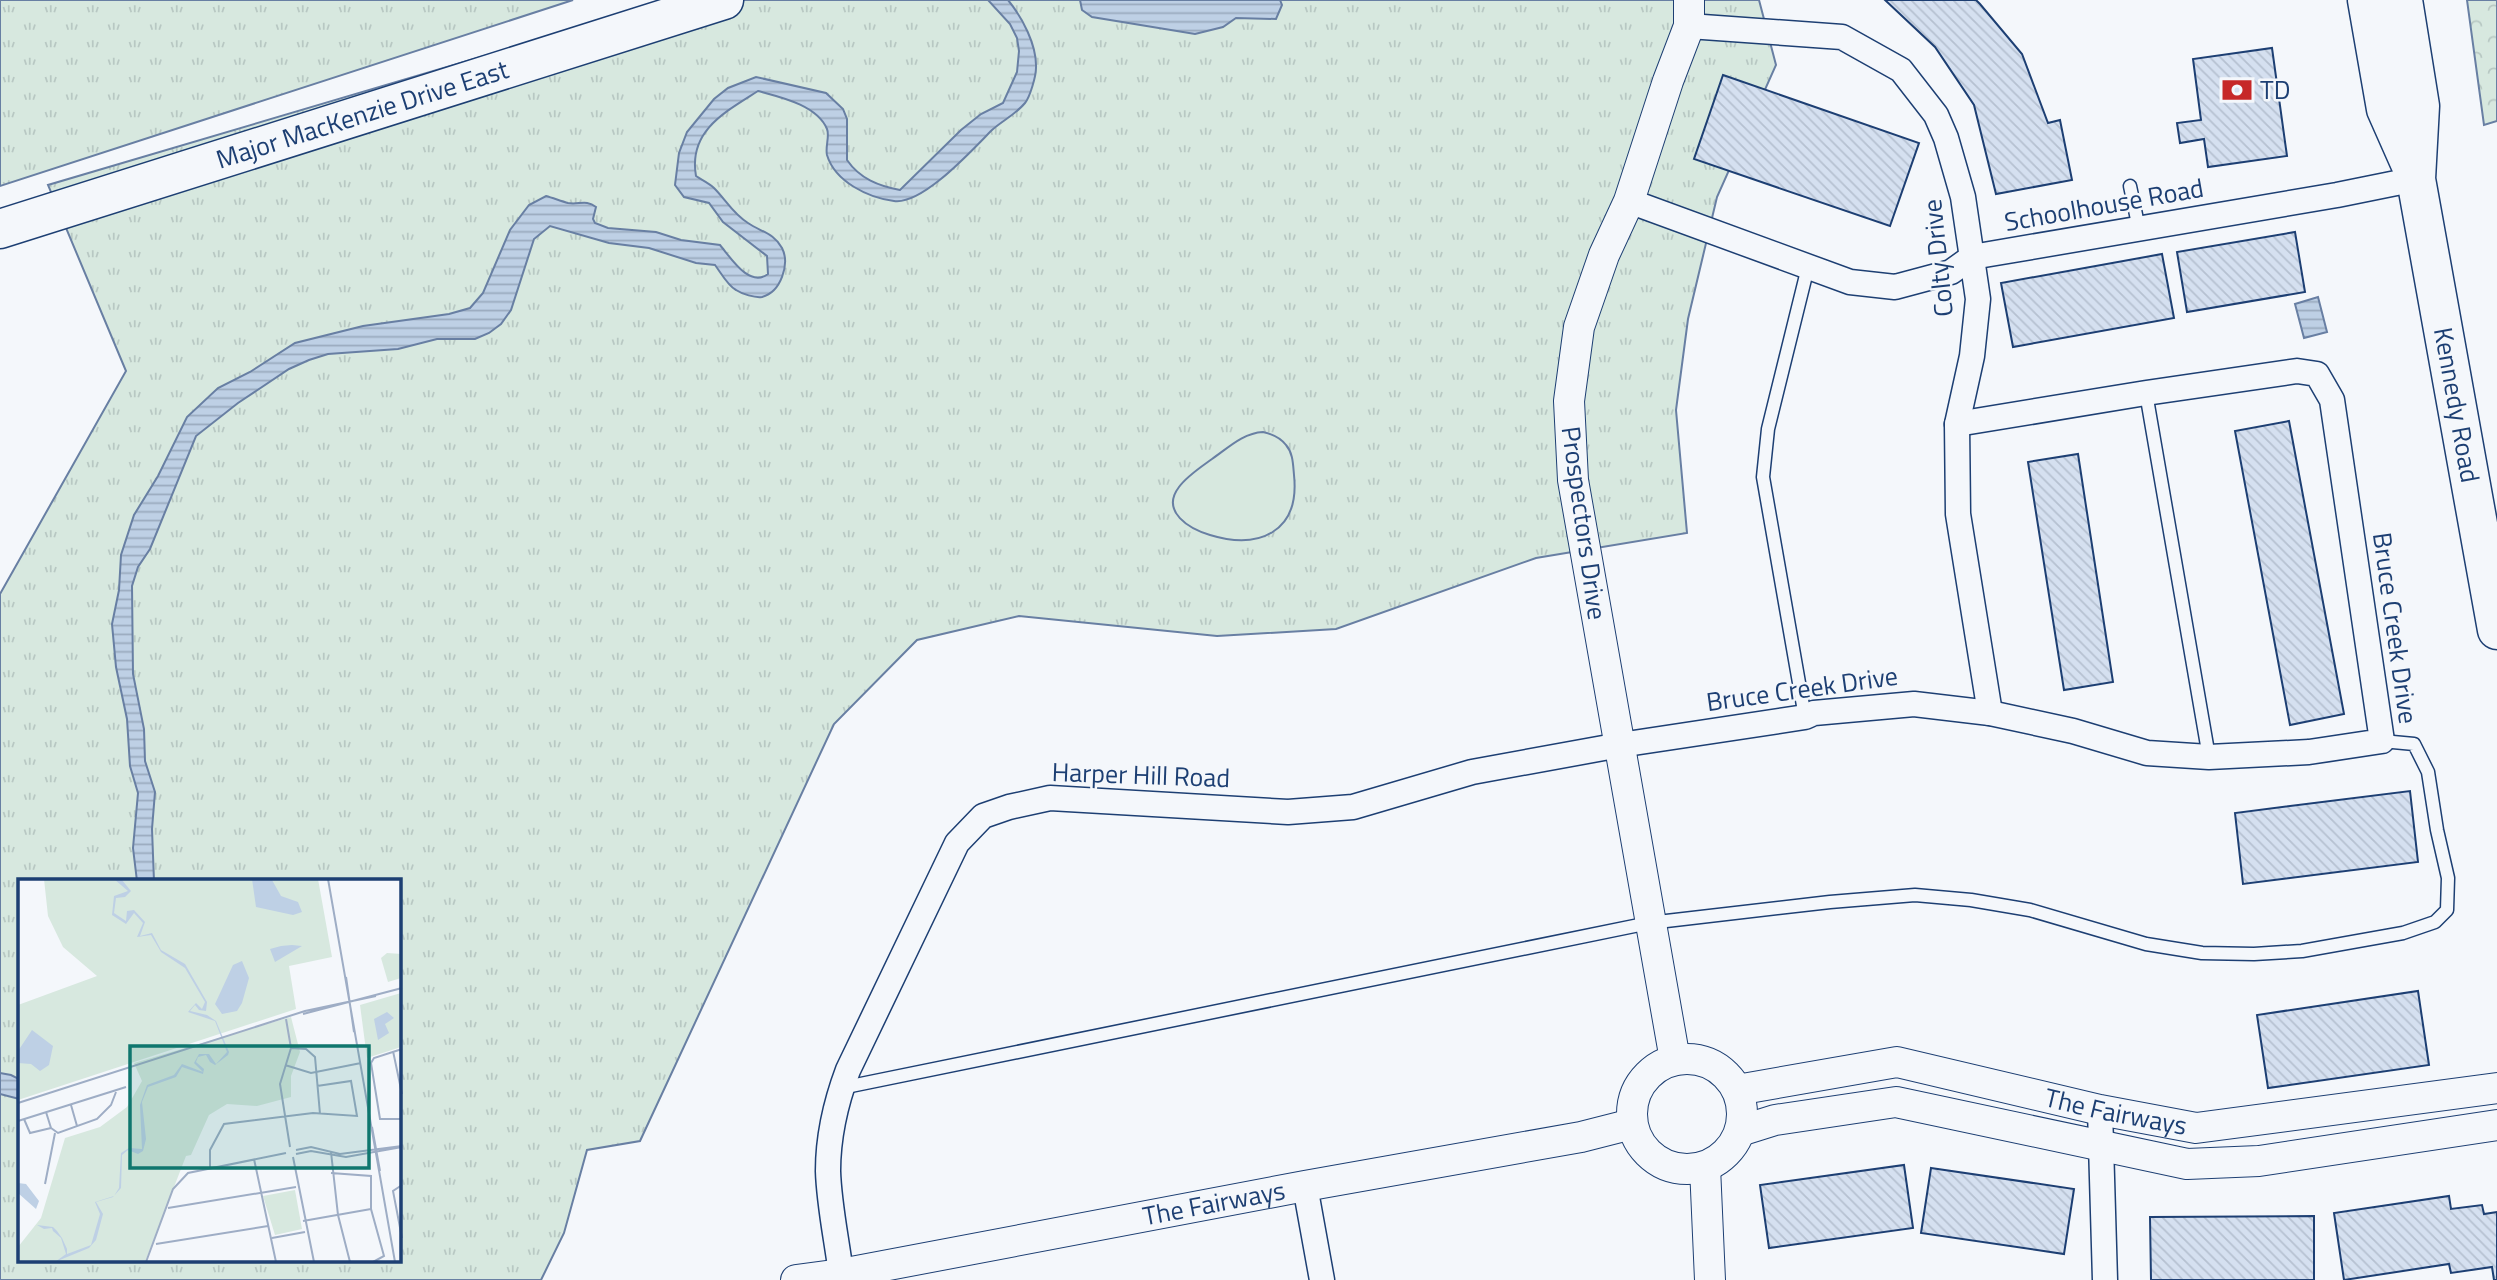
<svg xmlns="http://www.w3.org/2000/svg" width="2497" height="1280" font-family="'Titillium Web',sans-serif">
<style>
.grass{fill:url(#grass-tufts);stroke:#687fa3;stroke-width:2;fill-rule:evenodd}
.park{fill:url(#park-crowns);stroke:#687fa3;stroke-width:2}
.pitch{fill:#d7e8df;stroke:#687fa3;stroke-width:2}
.water{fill:url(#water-rules);stroke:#687fa3;stroke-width:2}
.building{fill:url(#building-back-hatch);stroke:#1d3f73;stroke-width:2}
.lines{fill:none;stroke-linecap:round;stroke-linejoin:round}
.service-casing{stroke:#1d3f73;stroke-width:15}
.minor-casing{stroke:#1d3f73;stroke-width:27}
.tertiary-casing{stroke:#1d3f73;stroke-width:32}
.primary-casing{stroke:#1d3f73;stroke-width:41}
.service{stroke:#f4f7fb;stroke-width:12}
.minor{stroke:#f4f7fb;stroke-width:24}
.tertiary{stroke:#f4f7fb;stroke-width:30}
.primary{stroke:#f4f7fb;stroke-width:38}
.labels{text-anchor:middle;stroke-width:5;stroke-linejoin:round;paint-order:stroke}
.poi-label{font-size:26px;fill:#1d3f73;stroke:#f4f7fb;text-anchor:start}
.street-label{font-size:26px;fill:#1d3f73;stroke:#f4f7fb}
.inset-road{fill:none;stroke:#9eadc5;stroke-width:2}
.view{fill:#0f766e;fill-opacity:0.15;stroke:#0f766e;stroke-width:3.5}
.inset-edge{fill:none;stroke:#1d3f73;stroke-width:3.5}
</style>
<defs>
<pattern id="grass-tufts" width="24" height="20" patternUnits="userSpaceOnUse" patternTransform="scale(1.75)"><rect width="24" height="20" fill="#d7e8df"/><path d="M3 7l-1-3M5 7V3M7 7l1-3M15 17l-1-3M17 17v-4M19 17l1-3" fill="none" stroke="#b8c8c3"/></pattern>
<pattern id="park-crowns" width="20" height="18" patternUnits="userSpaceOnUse" patternTransform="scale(1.75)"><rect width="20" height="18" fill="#d7e8df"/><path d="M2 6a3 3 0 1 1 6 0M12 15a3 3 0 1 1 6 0" fill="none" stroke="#b8c8c3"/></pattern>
<pattern id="water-rules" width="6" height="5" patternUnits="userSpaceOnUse" patternTransform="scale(1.75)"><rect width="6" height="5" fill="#bed0e5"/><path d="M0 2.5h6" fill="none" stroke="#9aaabe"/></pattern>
<pattern id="building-back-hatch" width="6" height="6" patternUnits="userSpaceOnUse" patternTransform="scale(1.75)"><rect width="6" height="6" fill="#d5e0f0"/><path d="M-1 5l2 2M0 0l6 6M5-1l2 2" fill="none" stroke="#b6c1d1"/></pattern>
</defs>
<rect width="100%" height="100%" fill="#f4f7fb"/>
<!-- grass -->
<g class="grass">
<polygon points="0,0 573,0 0,186"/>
<path d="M 673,0 L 1759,0 L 1776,65 L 1717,197 L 1688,319 L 1676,410 L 1687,533 L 1536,558 L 1336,629 L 1217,636 L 1019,616 L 917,640 L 834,724 L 640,1141 L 587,1150 L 564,1233 L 541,1280 L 0,1280 L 0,594 L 126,371 L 48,185 ZM 19,881 L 399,881 L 399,1261 L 19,1261 Z"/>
</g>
<!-- park -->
<polygon class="park" points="2467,0 2497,0 2497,121 2484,125"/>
<!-- pitch -->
<path class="pitch" d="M 1263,432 C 1272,434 1280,437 1286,445 C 1293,453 1293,464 1294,475 C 1300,532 1259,550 1210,535 C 1190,529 1160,512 1179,487 C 1187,476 1201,467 1212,459 C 1228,448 1243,433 1263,432 Z"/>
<!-- water -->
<g class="water">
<path d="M 988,0 L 1008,0 C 1022,17 1037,45 1036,68 C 1036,76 1030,97 1025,103 C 1016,114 1002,121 992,130 C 973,149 923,205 894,201 C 869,198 835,182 827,155 C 825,147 830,136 827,129 C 817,105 780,97 758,91 C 725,112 688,131 696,176 C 702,180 709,183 714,188 C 726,200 733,214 748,223 C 761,232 774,233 782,248 C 790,264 781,292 762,297 C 755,298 742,294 736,290 C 728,286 721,273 715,265 L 696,263 L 649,248 L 609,243 L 550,226 L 534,239 L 511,310 L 501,324 L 489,333 L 475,339 L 437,339 L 398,349 L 328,354 L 309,360 L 289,369 L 238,403 L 196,436 L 150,549 L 138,567 L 132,586 L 133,674 L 144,729 L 145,761 L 155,792 L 152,829 L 154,881 L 137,881 L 133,848 L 138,793 L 130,766 L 127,719 L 116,667 L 112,624 L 119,590 L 121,555 L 134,515 L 158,476 L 187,417 L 218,388 L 250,372 L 295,343 L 363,326 L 449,314 L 470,308 L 483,293 L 510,230 L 529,205 L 546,196 C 553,198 561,201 568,203 C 579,205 586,199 596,207 L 593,219 L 595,223 L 608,228 L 656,232 L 681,240 L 720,245 C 731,258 749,288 768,274 L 767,256 L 723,222 L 709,203 L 684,197 L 675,185 L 679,153 L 687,132 L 714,99 L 728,88 L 756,77 L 826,93 L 843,109 L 847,119 L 847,160 C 860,179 879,186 900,190 L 961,130 L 981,114 L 1003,103 L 1017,72 L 1019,51 L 1017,38 L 1010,24 Z"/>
<polygon points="1080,0 1280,0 1282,5 1276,19 1236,18 1223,27 1195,34 1092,17 1082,10"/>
<polygon points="2318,297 2327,332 2304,338 2295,304"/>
<polygon points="0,1073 11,1075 19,1079 19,1099 0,1094"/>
</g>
<!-- building -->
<g class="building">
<polygon points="1885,0 1976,0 1980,4 2022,54 2048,123 2060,120 2072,180 1996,194 1974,105 1935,47"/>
<polygon points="2272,48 2287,156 2208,167 2204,139 2180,143 2177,123 2201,120 2193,59"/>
<polygon points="1723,75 1919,143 1890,226 1694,159"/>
<polygon points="2295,232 2305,292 2187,312 2177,252"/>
<polygon points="2162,254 2174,318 2013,347 2001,283"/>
<polygon points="2289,421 2344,714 2290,725 2235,431"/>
<polygon points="2078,454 2113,682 2064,690 2028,462"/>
<polygon points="2410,791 2418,862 2243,884 2235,813"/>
<polygon points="2418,991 2429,1065 2268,1088 2257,1015"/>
<polygon points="1904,1165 1913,1228 1769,1248 1760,1185"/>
<polygon points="1931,1168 2074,1189 2064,1254 1921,1233"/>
<polygon points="2449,1196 2451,1209 2482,1205 2484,1214 2497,1212 2497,1280 2494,1280 2492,1267 2451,1273 2449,1264 2344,1280 2334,1213"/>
<polygon points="2314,1216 2314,1280 2151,1280 2150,1217"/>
</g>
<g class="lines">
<!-- service casing -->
<g class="service-casing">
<g id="service">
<polyline points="2130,186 2139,229"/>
<polyline points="2146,393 2209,757"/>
<polyline points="1805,717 1763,477 1768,429 1808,267"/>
<polyline points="841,1088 1649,923 1830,902 1915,895 1971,900 2030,910 2146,944 2202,953 2254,954 2302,951 2403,933 2435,922 2447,910 2448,878 2437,830 2428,772 2414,744 2382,741"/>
</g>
</g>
<!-- minor casing -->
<g class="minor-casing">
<g id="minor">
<polyline points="1689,26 1842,37 1901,70 1936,115 1946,138 1963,197 1978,299 1972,356 1957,424 1958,514 1990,713"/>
<polyline points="1629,201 1850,282 1895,287 1951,272 1972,257 2337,195 2416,179"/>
<polyline points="2100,1110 2105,1280"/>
<polyline points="1305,1186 1322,1280"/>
<path d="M 841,1274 C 837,1241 829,1205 828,1171 C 828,1137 836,1102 848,1070 L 957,843 L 983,816 L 1009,807 L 1050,798 L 1288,812 L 1353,807 L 1472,772 L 1620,745 L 1805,717 L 1814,713 L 1914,704 L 1990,713 L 2073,731 L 2147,753 L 2209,757 L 2309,752 L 2382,741 L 2332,400 L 2317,374 L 2297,371 L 2146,393 L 1957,424"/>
</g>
</g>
<!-- tertiary casing -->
<g class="tertiary-casing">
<g id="tertiary">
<circle cx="1687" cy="1114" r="55"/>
<polyline points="1675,1060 1573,480 1569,401 1579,327 1604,255 1629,201 1668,81 1689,26 1689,0"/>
<path id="s1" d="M 1737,1090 L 1897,1062 L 2100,1110 L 2196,1128 L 2497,1088"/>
<polyline points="1740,1131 1775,1120 1896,1102 2187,1164 2259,1161 2497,1125"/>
<polyline points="1705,1167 1710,1280"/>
<path id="s2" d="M 796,1280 L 841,1274 L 1305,1186 L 1581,1137 L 1632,1124"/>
</g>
</g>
<!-- primary casing -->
<g class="primary-casing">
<g id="primary">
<polyline points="2367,0 2386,109 2413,170"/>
<path id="s3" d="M 2403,0 L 2420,106 L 2416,179 L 2497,630"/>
<path id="s4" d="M 0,229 L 724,0"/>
</g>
</g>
<!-- service -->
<use href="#service" class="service"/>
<!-- minor -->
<use href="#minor" class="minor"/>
<!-- tertiary -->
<use href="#tertiary" class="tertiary"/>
<!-- primary -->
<use href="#primary" class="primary"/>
</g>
<!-- icons -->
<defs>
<g id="bank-bare" transform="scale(2.415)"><path d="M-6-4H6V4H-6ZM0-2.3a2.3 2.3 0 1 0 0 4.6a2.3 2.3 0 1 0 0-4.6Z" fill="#c62828" stroke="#f4f7fb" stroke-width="2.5" paint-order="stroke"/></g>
</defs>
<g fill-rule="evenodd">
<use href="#bank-bare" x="2237" y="90"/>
</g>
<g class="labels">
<!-- poi labels -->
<g class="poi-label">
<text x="2260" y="99">TD</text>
</g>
<!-- street labels -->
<g class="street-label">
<text dy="9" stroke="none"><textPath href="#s4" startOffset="380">Major MacKenzie Drive East</textPath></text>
<text transform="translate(2104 205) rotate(-10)" y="9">Schoolhouse Road</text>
<text transform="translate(1938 258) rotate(-96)" y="9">Colty Drive</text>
<text dy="9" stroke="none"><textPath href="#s3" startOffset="410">Kennedy Road</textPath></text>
<text transform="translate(1584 523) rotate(82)" y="9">Prospectors Drive</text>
<text transform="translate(2395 628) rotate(82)" y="9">Bruce Creek Drive</text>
<text transform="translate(1802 689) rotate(-8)" y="9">Bruce Creek Drive</text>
<text transform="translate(1141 775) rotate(2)" y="9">Harper Hill Road</text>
<text dy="9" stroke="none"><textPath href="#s1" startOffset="387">The Fairways</textPath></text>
<text dy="9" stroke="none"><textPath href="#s2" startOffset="425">The Fairways</textPath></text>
</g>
</g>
<!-- overview -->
<g transform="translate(18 879)">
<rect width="383" height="383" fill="#f4f7fb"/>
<path d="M 26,0 L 300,0 L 314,78 L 271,87 L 278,130 L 0,221 L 0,126 L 79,97 L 45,68 L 30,37 ZM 273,138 L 282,173 L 273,197 L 273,218 L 239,227 L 209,225 L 191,236 L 173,276 L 168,277 L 127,383 L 0,383 L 0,368 L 23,339 L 47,259 L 82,248 L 109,228 L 124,202 L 116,184 Z" fill="#d7e8df"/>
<path d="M 369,74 L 384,75 L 383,99 L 370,103 L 363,79 Z" fill="#d7e8df"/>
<path d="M 383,114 L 383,168 L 349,179 L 342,126 ZM 277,311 L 284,350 L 257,356 L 245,317 Z" fill="#d7e8df"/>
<path d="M 96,0 L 104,1 L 113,12 L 107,18 L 98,19 L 96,34 L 108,42 L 109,32 L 116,31 L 127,43 L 122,57 L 134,54 L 143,71 L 167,85 L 189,123 L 188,132 L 181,131 L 177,126 L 172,132 L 189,136 L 198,142 L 211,173 L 210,176 L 197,186 L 192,183 L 188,176 L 180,178 L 178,183 L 186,190 L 185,195 L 164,188 L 158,198 L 130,208 L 124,223 L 128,260 L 125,272 L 120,275 L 110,271 L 104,276 L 103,309 L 95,318 L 78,323 L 85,335 L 78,361 L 71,369 L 37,383 L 48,375 L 43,359 L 35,352 L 34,349 L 26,350 L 19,346 L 35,348 L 39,352 L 44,359 L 49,370 L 49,375 L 73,366 L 82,335 L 77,323 L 96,317 L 101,309 L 103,274 L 111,269 L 124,270 L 122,226 L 129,206 L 156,196 L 164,185 L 185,193 L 176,184 L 181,175 L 191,175 L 198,185 L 209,173 L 197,142 L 170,133 L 178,124 L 184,130 L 187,123 L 167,89 L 143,73 L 133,56 L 119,58 L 125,44 L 116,34 L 108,45 L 94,36 L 96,17 L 110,12 ZM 234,0 L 254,1 L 263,17 L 280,23 L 284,33 L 275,36 L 238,28 ZM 263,67 L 274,66 L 284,67 L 257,83 L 252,70 ZM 224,82 L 231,99 L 224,124 L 219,132 L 204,135 L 197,125 L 215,86 ZM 369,133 L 376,139 L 367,145 L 371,154 L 360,161 L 356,140 ZM 14,151 L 35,167 L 31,186 L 22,192 L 13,185 L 0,184 L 0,172 ZM 0,304 L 8,305 L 21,322 L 18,330 L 0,314 Z" fill="#bed0e5"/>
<path class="inset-road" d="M 310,0 L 377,383M 328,98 L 336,153M 285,135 L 384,109M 268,140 L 273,169 L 262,205 L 272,268M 273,169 L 288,170 L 297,178 L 302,235M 384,170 L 356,179 L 353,184 L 362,240 L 384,240M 375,172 L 384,215M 267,186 L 293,194 L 343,184M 0,224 L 287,132 L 358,117M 53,226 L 59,247M 6,240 L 12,254 L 33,249 L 28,233M 0,242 L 108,208M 354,248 L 362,292M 33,249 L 40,254 L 79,240 L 93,226 L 98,213M 278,271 L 293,268 L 322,275 L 384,267M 313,273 L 320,336 L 332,383M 278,275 L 293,272 L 328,278 L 384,268M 275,278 L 296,383M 236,280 L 258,383M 192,289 L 192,271 L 206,245 L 295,234 L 339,237 L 333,202 L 299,207M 313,294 L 353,297 L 353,330 L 366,377 L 355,383M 27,305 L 37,254M 384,306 L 375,312 L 384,359M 150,329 L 278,308M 285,342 L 353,330M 254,359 L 287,353M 138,365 L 250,347M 128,383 L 155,310 L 170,294 L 268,274"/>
<path class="view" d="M 112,167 L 351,167 L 351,289 L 112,289 Z"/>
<rect width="383" height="383" class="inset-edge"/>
</g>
</svg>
